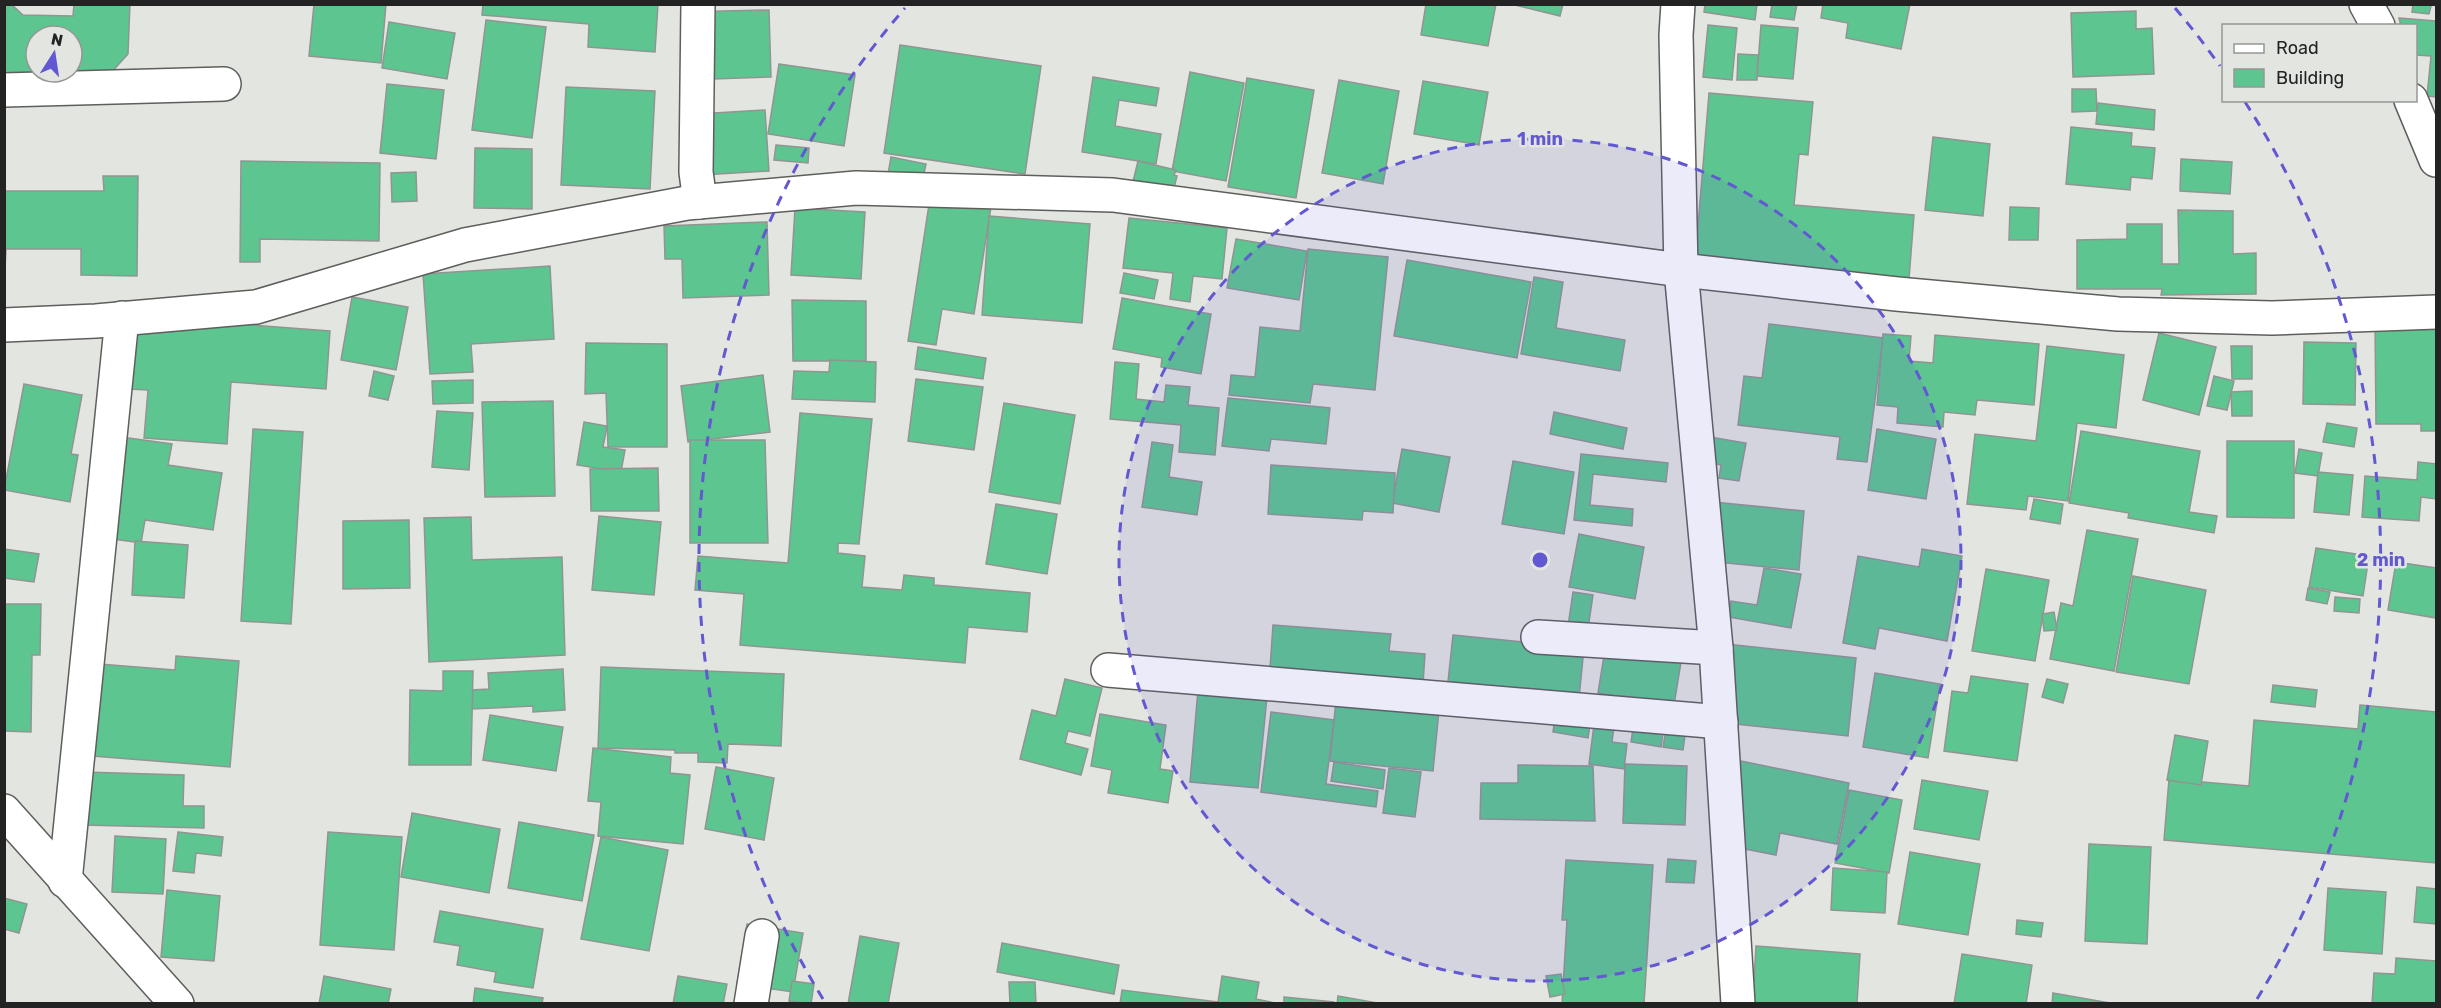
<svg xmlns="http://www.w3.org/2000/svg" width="2441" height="1008" font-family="Rubik,sans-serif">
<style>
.building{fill:#5cc590;stroke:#919592;stroke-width:1.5;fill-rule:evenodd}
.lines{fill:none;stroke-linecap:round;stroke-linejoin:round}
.minor-casing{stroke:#5e5f5c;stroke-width:36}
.minor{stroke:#fff;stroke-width:33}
.ring{fill:none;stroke:#6258d1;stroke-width:3;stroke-dasharray:10 8}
.centre{fill:#6258d1;stroke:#e3e5e1;stroke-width:3}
.ring-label{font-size:18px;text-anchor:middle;font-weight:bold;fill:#6258d1;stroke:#e3e5e1;stroke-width:5;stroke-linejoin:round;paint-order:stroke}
</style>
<rect width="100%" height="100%" fill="#e3e5e1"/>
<!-- building -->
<g class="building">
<path d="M 4,4 L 11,4 L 23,15 L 73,16 L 74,4 L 130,4 L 128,54 L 101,84 L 4,80 ZM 36,36 L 72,36 L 72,72 L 36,72 Z"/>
<polygon points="314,4 386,4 381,63 309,56"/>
<polygon points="483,4 658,4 655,52 588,47 589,24 482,15"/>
<polygon points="1426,4 1496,4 1488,46 1421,35"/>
<polygon points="1511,4 1563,4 1560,16"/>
<polygon points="1705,4 1757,4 1755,20 1704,12"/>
<polygon points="1772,4 1797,4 1794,20 1770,17"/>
<polygon points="1823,4 1910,4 1901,49 1846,38 1848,23 1821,18"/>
<polygon points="2436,4 2431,6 2429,14 2412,12 2413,4"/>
<polygon points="769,10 771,77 684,80 682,12"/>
<polygon points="2136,11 2136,29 2152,28 2154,74 2073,77 2071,13"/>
<polygon points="2399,18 2436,21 2436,97 2427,96 2431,56 2416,55 2416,26 2401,26"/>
<polygon points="486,20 546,27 532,138 472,130"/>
<polygon points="389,22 455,33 447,79 382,68"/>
<polygon points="1708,25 1737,28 1732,80 1703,77"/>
<polygon points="1761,25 1798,28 1793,79 1757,76"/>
<polygon points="900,45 1041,66 1025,174 884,153"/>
<polygon points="1738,54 1758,55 1757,80 1737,80"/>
<polygon points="779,64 855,75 844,146 768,134"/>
<polygon points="1190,72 1244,83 1226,181 1172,171"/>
<polygon points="1093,77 1159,88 1156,106 1119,100 1115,126 1161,134 1156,164 1082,152"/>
<polygon points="1247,78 1314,90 1296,198 1228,187"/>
<polygon points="1339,80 1399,91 1383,184 1322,173"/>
<polygon points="1423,81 1488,92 1479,145 1414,134"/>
<polygon points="387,84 444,90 436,159 380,153"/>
<polygon points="566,87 655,91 650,189 561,185"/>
<polygon points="2072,89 2096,89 2097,111 2072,112"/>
<polygon points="1709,93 1813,102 1808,155 1799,154 1794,205 1914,215 1909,279 1695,262"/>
<polygon points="2098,103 2155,110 2154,130 2096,124"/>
<polygon points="765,110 769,171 685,176 681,115"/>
<polygon points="2071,127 2132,133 2131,146 2155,148 2152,179 2131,177 2130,190 2066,184"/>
<polygon points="1933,137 1990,144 1983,216 1925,210"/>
<polygon points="776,145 809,148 808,163 774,160"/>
<polygon points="475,148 532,149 532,209 474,208"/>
<polygon points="891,157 926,164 921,187 887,180"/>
<polygon points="2181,159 2232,162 2230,194 2180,191"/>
<polygon points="241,161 380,163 379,241 260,239 260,262 240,262"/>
<polygon points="1138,161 1176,170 1174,175 1177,176 1170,204 1130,194"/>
<polygon points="416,172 417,201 392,202 391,173"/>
<polygon points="103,176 138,176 137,276 81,275 81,249 6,249 4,290 4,191 104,191"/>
<polygon points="930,198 991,207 974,314 942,309 936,345 908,341"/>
<polygon points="2010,207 2039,208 2038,240 2009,240"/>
<polygon points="795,208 865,212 861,279 791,275"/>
<polygon points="2178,210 2233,211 2233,254 2256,253 2256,294 2161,295 2162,289 2077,289 2077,240 2127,239 2127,224 2162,224 2162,264 2179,264"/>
<polygon points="989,216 1090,224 1082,323 982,315"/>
<polygon points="1129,218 1227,228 1222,279 1193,276 1190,302 1170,299 1173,273 1123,268"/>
<polygon points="767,222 769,295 683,298 682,259 665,259 664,226"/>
<polygon points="1236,239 1307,251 1299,300 1227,288"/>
<polygon points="1308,249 1388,257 1375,390 1313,384 1310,403 1229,395 1231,375 1255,377 1260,327 1300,331"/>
<polygon points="1407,260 1531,282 1517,358 1394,336"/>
<polygon points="550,266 554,339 471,344 473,372 430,374 423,274"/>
<polygon points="1124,273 1158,280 1154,299 1120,293"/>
<polygon points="1534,277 1563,282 1556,328 1625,340 1620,371 1521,354"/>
<polygon points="352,297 408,307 396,370 341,360"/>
<polygon points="1122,298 1211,314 1201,374 1161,367 1162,358 1113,349"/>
<polygon points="792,300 866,301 866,361 793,361"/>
<polygon points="134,316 330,331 326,389 231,382 227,444 144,438 148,390 129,389"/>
<polygon points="2436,321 2436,431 2421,431 2421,424 2376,424 2375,322"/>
<polygon points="1769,324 1883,338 1867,462 1837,459 1840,437 1738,425 1744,376 1762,378"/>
<polygon points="2159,333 2216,347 2199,415 2143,400"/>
<polygon points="1883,334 1911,336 1909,361 1933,363 1935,335 2039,344 2034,405 1977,400 1975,415 1944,412 1943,427 1897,423 1898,407 1877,405"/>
<polygon points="2304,342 2356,343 2355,405 2303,404"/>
<polygon points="586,343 667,344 667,447 608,447 606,393 585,394"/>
<polygon points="2047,346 2124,355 2116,428 2077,423 2068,501 2028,496 2026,510 1967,504 1975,434 2036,441"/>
<polygon points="2231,346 2252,346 2252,379 2232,379"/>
<polygon points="918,347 986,358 983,379 915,369"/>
<polygon points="830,360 876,362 875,402 792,399 794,371 829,372"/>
<polygon points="1115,362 1139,364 1136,399 1164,402 1166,385 1190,387 1188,405 1219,408 1215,455 1179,452 1181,425 1110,419"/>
<polygon points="374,371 394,376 388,400 369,396"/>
<polygon points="763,375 770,432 688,442 681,386"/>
<polygon points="2214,376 2234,381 2227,410 2207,406"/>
<polygon points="916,379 983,387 974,450 908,441"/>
<polygon points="473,380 473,403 433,404 432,381"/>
<polygon points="24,384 82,395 71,454 78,455 70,502 4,490"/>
<polygon points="2252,391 2252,416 2232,416 2231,392"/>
<polygon points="1228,398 1330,408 1326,444 1271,439 1269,451 1222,446"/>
<polygon points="553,401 555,496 485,497 482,402"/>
<polygon points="1004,403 1075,415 1060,504 989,492"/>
<polygon points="437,411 473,413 469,470 432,467"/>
<polygon points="1554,412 1627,428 1623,449 1550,434"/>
<polygon points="800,413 872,419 859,544 838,543 838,553 865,556 862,587 902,590 904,575 934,578 934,585 1030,593 1027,632 968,627 965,663 740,645 744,594 695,590 698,556 788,563"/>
<polygon points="584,422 607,426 603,447 625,450 621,472 577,465"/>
<polygon points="2327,423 2357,428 2354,447 2323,442"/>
<polygon points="253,429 303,432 291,624 241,621"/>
<polygon points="1877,429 1936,439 1926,499 1868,490"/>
<polygon points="2081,431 2200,451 2189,512 2217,516 2214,533 2128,518 2129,513 2069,503"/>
<polygon points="1704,436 1746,443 1739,481 1719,478 1721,465 1700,461"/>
<polygon points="121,437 172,444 168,465 222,473 213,530 145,520 141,543 106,538"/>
<polygon points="690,440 765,440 768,543 690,543"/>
<polygon points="2227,441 2294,441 2294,518 2227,517"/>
<polygon points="1152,442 1173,445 1169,477 1202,482 1197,515 1142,507"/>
<polygon points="1402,449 1450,457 1439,512 1392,503"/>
<polygon points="2299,449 2322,453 2318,476 2295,473"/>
<polygon points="1581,454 1668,463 1666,482 1593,474 1590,505 1633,509 1632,526 1574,520"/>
<polygon points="1513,461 1574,472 1564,534 1502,524"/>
<polygon points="2418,462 2436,464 2436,499 2421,497 2419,521 2362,517 2365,476 2417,480"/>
<polygon points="1271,465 1395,473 1393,513 1363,511 1362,520 1268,514"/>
<polygon points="658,468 659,511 591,511 590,469"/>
<polygon points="2318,472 2353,475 2349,515 2314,512"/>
<polygon points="2034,499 2063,504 2060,524 2030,519"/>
<polygon points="1713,502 1804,511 1799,570 1707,561"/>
<polygon points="996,504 1057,514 1047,574 986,564"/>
<polygon points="599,516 661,522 654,595 592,590"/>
<polygon points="471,517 472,560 562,557 565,655 429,662 424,518"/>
<polygon points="409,520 410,588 343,589 343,521"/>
<polygon points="2087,530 2138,539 2114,671 2050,659 2061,603 2073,606"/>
<polygon points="1579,534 1644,547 1635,599 1569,587"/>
<polygon points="135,541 188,545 184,598 132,595"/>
<polygon points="2316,548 2369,556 2363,596 2309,587"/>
<polygon points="4,549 39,554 34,582 4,578"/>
<polygon points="1922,549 1962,556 1947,641 1879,628 1875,649 1843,643 1858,556 1919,567"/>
<polygon points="2396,562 2436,568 2436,618 2388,610"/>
<polygon points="1764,568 1801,574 1791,628 1728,617 1731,601 1757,605"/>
<polygon points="1986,569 2049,580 2035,661 1972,651"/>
<polygon points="2133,576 2206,590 2189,684 2116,672"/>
<polygon points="2308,588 2330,592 2327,604 2306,600"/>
<polygon points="1573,592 1593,595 1588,629 1568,626"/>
<polygon points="2335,597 2360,599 2359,613 2334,611"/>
<polygon points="4,604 41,604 40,655 32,655 31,732 4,731"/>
<polygon points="2054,612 2057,630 2044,631 2042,614"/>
<polygon points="1273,625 1391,634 1389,651 1425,654 1423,684 1269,683"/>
<polygon points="1453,635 1584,648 1579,698 1447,691"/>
<polygon points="1606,643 1682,656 1674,705 1598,693"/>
<polygon points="1726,644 1856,658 1848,736 1717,722"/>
<polygon points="176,656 239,661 230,767 80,755 87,663 175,670"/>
<polygon points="601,667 784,674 781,746 728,744 727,763 698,762 698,753 675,753 675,750 598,748"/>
<polygon points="563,669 565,710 533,712 533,706 472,709 472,690 489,689 488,673"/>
<polygon points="443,671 473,671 471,765 409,765 410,690 443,691"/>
<polygon points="1875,673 1940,684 1928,758 1863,747"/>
<polygon points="1971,676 2028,684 2017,761 1944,751 1952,691 1968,693"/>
<polygon points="1065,679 1102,688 1090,736 1068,731 1065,743 1088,749 1081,775 1020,759 1032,710 1056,716"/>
<polygon points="2047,679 2068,684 2063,703 2042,697"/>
<polygon points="2273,685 2317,690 2315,707 2271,702"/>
<polygon points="1198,690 1267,697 1258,788 1190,782"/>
<polygon points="1336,700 1439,711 1433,771 1330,761"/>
<polygon points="2360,705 2436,712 2436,863 2164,840 2169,779 2249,786 2254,720 2358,729"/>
<polygon points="1271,712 1334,720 1326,784 1378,791 1376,807 1261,792"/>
<polygon points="1556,712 1591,718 1588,738 1553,732"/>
<polygon points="1100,714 1166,725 1160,769 1173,771 1168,803 1108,793 1112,770 1091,766"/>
<polygon points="490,715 563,727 556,771 483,760"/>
<polygon points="1635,716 1665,721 1661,747 1631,742"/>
<polygon points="1595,717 1615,719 1612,742 1627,744 1624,769 1589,764"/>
<polygon points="1668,718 1687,721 1683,750 1663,747"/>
<polygon points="2175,735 2208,741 2201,785 2167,780"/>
<polygon points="593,748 671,757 670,773 690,775 683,844 598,836 601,802 588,801"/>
<polygon points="1736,760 1849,783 1837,844 1780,833 1776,855 1719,844"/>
<polygon points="1334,762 1385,770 1383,789 1331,781"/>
<polygon points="1625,764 1687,766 1685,825 1623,823"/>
<polygon points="1518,765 1593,766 1595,821 1480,819 1481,783 1518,783"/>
<polygon points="716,767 774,778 764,840 705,829"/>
<polygon points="1389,768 1421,772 1415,817 1383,813"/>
<polygon points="84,772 184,775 183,806 204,806 204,828 82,825"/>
<polygon points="1922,780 1988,791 1979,840 1914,829"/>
<polygon points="1849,790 1902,800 1889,873 1835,863"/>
<polygon points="412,813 500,829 489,893 401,877"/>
<polygon points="519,822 594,835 582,901 508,888"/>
<polygon points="178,832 223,837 221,856 196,853 194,873 173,871"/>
<polygon points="328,832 402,837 394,950 320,945"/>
<polygon points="115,836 166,839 163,894 112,892"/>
<polygon points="601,837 668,850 649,951 581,939"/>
<polygon points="2089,844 2151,847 2147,944 2085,941"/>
<polygon points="1910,852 1980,864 1968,935 1898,924"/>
<polygon points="1668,859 1696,861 1694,883 1666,882"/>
<polygon points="1566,860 1653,865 1644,1004 1562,1004 1567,920 1562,920"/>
<polygon points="1833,868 1887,872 1885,913 1831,910"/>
<polygon points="2417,887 2436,889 2436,924 2414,922"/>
<polygon points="2328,888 2386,892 2382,954 2324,950"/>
<polygon points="167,890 220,896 214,961 161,957"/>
<polygon points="4,898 27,904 19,933 4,929"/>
<polygon points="440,911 543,929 533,988 494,982 496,972 457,965 460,946 434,942"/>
<polygon points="2017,920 2043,923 2041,937 2016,934"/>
<polygon points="747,924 803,933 793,992 737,984"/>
<polygon points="860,936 899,943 888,1004 848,1004"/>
<polygon points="1002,943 1119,965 1114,994 997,972"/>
<polygon points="1756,946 1860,954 1857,1004 1744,1004 1746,979 1754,980"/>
<polygon points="1962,954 2032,965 2026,1004 1954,1004"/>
<polygon points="2396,958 2436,961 2436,1004 2372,1004 2374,973 2395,974"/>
<polygon points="1561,974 1565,994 1550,997 1546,976"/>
<polygon points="324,976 391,989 388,1004 319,1004"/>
<polygon points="678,976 727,984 723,1004 673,1004"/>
<polygon points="1222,976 1259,982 1256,999 1280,1004 1120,1004 1122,990 1218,1002"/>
<polygon points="792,981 814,984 811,1004 789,1001"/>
<polygon points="1009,982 1035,982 1036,1004 1010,1004"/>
<polygon points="475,988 543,998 542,1004 473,1004"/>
<polygon points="2053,993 2110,1003 2052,1004"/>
<polygon points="1338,996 1383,1004 1337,1004"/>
<polygon points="1284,997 1334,1002 1334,1004 1284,1004"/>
</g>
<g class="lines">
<!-- minor casing -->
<g class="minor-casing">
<g id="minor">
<polyline points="698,4 696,172 700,202"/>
<polyline points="1678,4 1676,35 1681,270 1716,648 1738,1004"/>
<polyline points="2366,4 2378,26"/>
<polyline points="4,90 224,84"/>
<polyline points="2411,100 2436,160"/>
<polyline points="4,325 96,321 256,307 465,245 687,203 856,188 1113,195 1681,270 1897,294 2118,314 2272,318 2436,312"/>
<polyline points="1538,637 1716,648"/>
<polyline points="1108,670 1721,722"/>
<polyline points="4,811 177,1004"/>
<polyline points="65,881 122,318"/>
<polyline points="751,1004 762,936"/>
</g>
</g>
<!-- minor -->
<use href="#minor" class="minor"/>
</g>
<!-- distance rings -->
<circle cx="1540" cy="560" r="421" fill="#6258d1" fill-opacity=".12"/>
<g class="ring">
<circle cx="1540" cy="560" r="421"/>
<path d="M823 999A841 841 0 0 1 905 8M2175 8A841 841 0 0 1 2220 66M2245 102A841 841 0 0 1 2257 999"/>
</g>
<circle cx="1540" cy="560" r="9" class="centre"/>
<g class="ring-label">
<text x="1540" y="145">1 min</text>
<text x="2381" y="566">2 min</text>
</g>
<!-- border -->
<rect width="2441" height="1008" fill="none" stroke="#222322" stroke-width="12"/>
<!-- legend -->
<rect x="2222" y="24" width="195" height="78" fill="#e3e5e1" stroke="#969795" stroke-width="1.5"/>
<rect x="2234" y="44" width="30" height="9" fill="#ffffff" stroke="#969795" stroke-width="1.5"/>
<text x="2276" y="54" font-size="18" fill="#222322">Road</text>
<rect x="2234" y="69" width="30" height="18" fill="#5cc590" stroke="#969795" stroke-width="1.5"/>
<text x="2276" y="84" font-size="18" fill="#222322">Building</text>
<!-- north arrow -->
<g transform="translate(54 54) rotate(12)"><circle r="28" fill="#e3e5e1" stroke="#969795" stroke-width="1.5"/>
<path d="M0-4.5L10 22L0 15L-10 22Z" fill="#6258d1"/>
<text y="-9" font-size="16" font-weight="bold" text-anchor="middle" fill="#222322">N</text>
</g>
</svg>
